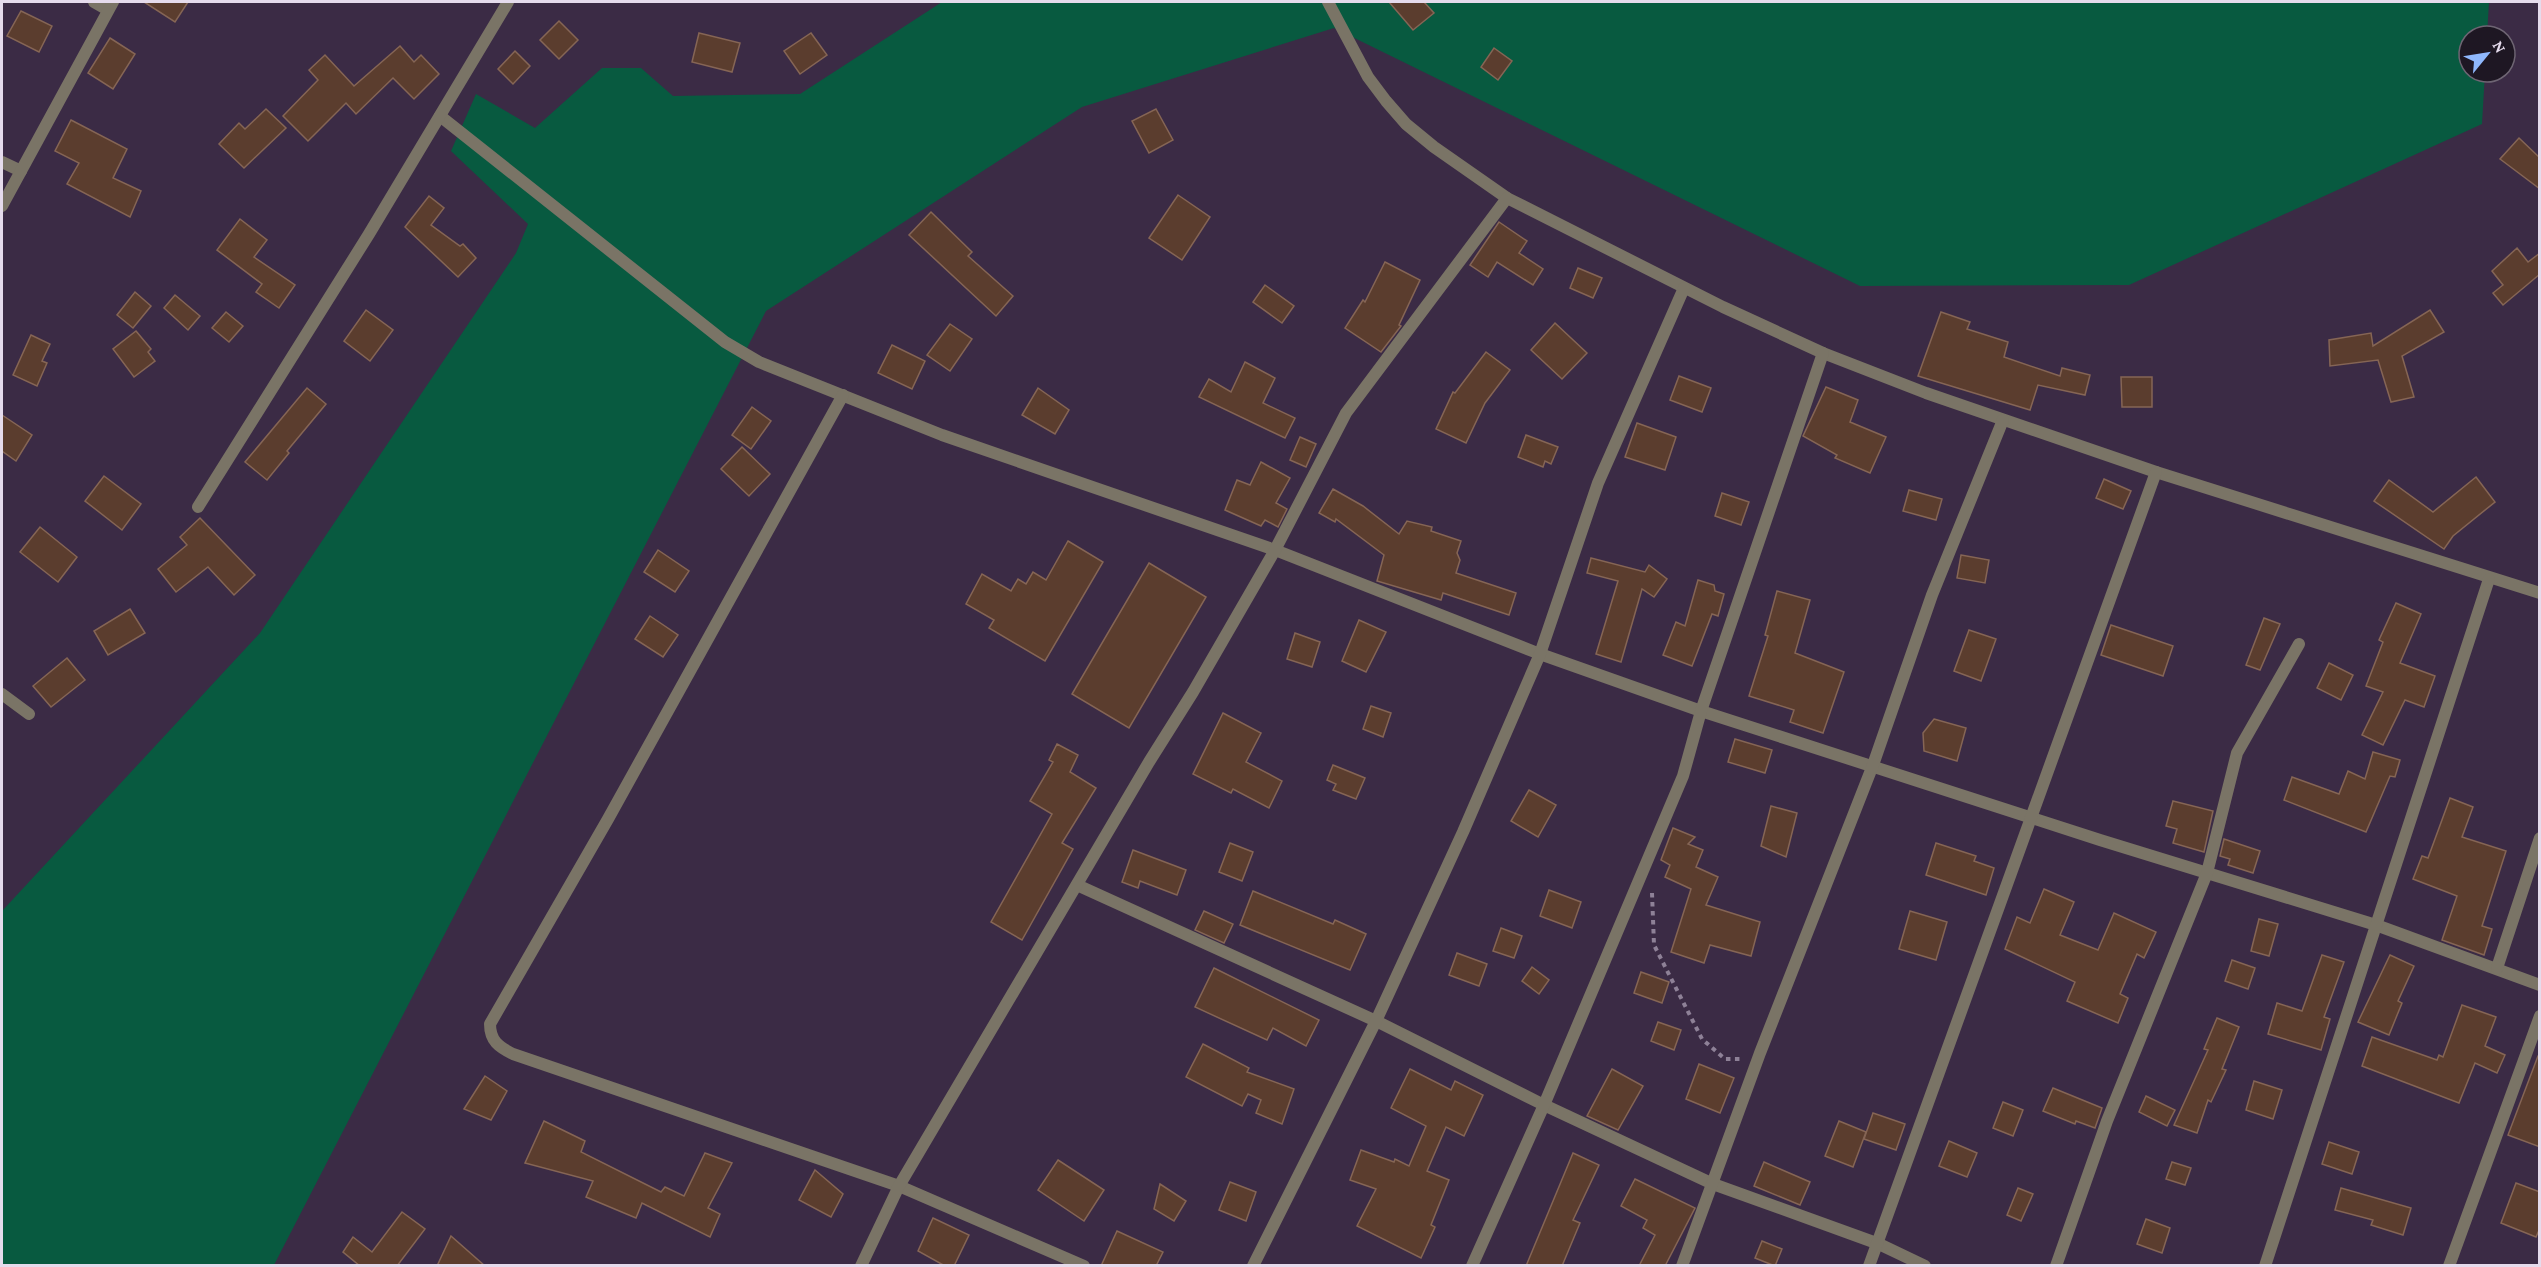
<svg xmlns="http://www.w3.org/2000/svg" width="2541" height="1267" font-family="'Crimson Pro',serif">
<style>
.green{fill:#085a40}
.building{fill:#5b3d2e;stroke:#856555;stroke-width:1.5}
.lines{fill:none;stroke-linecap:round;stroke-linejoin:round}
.path{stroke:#8e8197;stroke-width:4;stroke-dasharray:4.5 4.5;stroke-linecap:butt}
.minor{stroke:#7a7466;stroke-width:12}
</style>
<rect width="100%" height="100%" fill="#3b2b45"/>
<!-- green -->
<polygon class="green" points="942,2 2489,2 2487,36 2469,36 2469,72 2485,72 2482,124 2129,285 1860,286 1334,28 1082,107 766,311 274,1265 2,1265 2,911 260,633 516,253 528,224 451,151 476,94 535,128 602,68 641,68 673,96 800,94"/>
<!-- building -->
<g class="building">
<polygon points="144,2 188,2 175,22"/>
<polygon points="1389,2 1424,2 1434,13 1413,30"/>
<polygon points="21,11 52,26 39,52 7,36"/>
<polygon points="559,21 578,40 559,59 540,40"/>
<polygon points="699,33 740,43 732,72 692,62"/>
<polygon points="811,33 827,55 800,74 784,51"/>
<polygon points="110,38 135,54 113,89 88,73"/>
<polygon points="400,46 414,62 421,55 439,74 414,99 393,78 356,114 346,103 308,141 283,116 318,80 309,70 325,55 354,86"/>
<polygon points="1494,48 1512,61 1498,80 1481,67"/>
<polygon points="515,51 530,66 513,84 498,69"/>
<polygon points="266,109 286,128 244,168 219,144 239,123 245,129"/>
<polygon points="1156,109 1173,140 1149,153 1132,121"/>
<polygon points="71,120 127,149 113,178 141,191 130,217 67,184 79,163 55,151"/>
<polygon points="2519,138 2540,158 2540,189 2500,159"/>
<polygon points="1178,195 1210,217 1182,260 1149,238"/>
<polygon points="429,196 444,208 431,225 460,246 463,244 476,258 458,277 405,227"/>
<polygon points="931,212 972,252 968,256 1013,296 996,316 909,235"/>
<polygon points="240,219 267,240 254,257 295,285 279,308 256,292 262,284 217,250"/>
<polygon points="1499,222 1527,241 1519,253 1543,269 1533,285 1497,262 1488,277 1470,265"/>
<polygon points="2517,248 2528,262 2540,253 2540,274 2503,305 2493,293 2503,285 2492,271"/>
<polygon points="1385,262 1420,280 1399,325 1401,326 1381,352 1345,328 1363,300 1365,302"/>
<polygon points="1578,268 1602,278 1593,298 1570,288"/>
<polygon points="1265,285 1294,306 1282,323 1253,302"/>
<polygon points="135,292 151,306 133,328 117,315"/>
<polygon points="175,295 200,316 188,330 164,308"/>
<polygon points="366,310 393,330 370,361 344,341"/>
<polygon points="2430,310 2444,332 2402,356 2414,397 2391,402 2378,360 2330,366 2329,340 2371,333 2373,346"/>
<polygon points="226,312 243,326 229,342 212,328"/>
<polygon points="1941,312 1970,322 1967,329 2008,342 2004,357 2060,376 2062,368 2090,375 2085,395 2038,385 2030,410 1918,376"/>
<polygon points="1555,323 1587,353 1562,379 1531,350"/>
<polygon points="950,324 972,339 950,371 927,355"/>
<polygon points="136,331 151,349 148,352 155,361 134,377 113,349"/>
<polygon points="31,335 50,344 42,361 47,363 37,386 13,375"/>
<polygon points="892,345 925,361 912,389 878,373"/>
<polygon points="1486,352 1510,370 1485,403 1466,443 1436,429 1453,392 1455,393"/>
<polygon points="1245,362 1275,378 1263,403 1295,418 1285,438 1199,397 1209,379 1231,392"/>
<polygon points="1679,376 1711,388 1702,412 1670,400"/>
<polygon points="2121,377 2152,377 2152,407 2122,407"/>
<polygon points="1826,387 1858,400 1850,422 1886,437 1870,473 1835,458 1837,455 1803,436"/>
<polygon points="307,388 326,404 287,451 289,453 267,480 245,462"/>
<polygon points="1038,388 1069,410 1055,434 1022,415"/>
<polygon points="752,407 771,421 751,449 732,435"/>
<polygon points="2,415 32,435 16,461 2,451"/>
<polygon points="1637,423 1676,437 1665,470 1625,457"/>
<polygon points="1526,435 1558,447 1551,464 1545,461 1543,467 1518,457"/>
<polygon points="1300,437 1316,444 1306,467 1290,460"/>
<polygon points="742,447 770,474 749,496 721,469"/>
<polygon points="1261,462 1290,478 1276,503 1287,509 1278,527 1265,520 1261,526 1225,510 1237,480 1250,485"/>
<polygon points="104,476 141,504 122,530 85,501"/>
<polygon points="2476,477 2495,502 2453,536 2444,549 2374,501 2389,480 2433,512"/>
<polygon points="2104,479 2131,491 2123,509 2096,498"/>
<polygon points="1333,489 1363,506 1399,534 1407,521 1432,527 1431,531 1461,541 1457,553 1460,560 1456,573 1516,593 1509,615 1443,593 1441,600 1377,581 1384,555 1336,519 1335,522 1319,513"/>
<polygon points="1909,490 1942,499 1936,520 1903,511"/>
<polygon points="1722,493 1749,502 1741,525 1715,516"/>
<polygon points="200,518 255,575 234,595 208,567 176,592 158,569 187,545 180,537"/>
<polygon points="40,527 77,557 58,582 20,552"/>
<polygon points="1068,541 1103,562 1045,661 989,628 994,620 966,604 982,574 1011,591 1018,579 1026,584 1033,572 1046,580"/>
<polygon points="658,550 689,571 675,592 644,572"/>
<polygon points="1961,555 1989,560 1985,583 1957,578"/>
<polygon points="1591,558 1645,572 1649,565 1667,579 1654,597 1642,589 1621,662 1596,654 1618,581 1587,573"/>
<polygon points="1149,563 1206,597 1129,728 1072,694"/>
<polygon points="1698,580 1714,585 1715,591 1724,594 1718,616 1712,614 1692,666 1663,655 1676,622 1685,626"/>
<polygon points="1777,591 1810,600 1795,653 1844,672 1823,733 1790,722 1794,710 1749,696 1768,636 1765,635"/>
<polygon points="2396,603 2421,614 2400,663 2435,676 2424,707 2405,700 2383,745 2362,735 2383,692 2366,686 2383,642 2379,640"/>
<polygon points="130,609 145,633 108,655 94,631"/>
<polygon points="650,616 678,635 663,657 635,639"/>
<polygon points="2264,618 2280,624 2260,670 2246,665"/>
<polygon points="1359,620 1386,632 1366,672 1342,661"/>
<polygon points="2111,625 2173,646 2163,676 2101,655"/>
<polygon points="1969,630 1996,639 1981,681 1954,671"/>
<polygon points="1295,633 1320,642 1312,667 1287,659"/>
<polygon points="67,658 85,680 51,707 33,686"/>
<polygon points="2329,663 2353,675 2341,700 2317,688"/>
<polygon points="1371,706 1391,713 1383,737 1363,729"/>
<polygon points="1223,713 1261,733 1246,762 1282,781 1269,808 1233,789 1231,793 1193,774"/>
<polygon points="1934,719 1966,728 1957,761 1924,751 1923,733"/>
<polygon points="1735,739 1772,750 1765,773 1728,762"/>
<polygon points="1057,744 1078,755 1070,772 1096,788 1062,843 1073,849 1022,940 991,922 1052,814 1030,801 1053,762 1049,760"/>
<polygon points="2373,752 2400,760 2395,777 2390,776 2366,832 2284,800 2292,777 2339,794 2348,771 2365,779"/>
<polygon points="1333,765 1365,778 1356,799 1333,790 1336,784 1327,780"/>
<polygon points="1529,790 1556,805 1538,837 1511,821"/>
<polygon points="2450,798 2473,807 2462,837 2506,851 2482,926 2492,929 2484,955 2442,940 2457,896 2413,879 2422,856 2428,858"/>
<polygon points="2173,801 2213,811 2204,852 2173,843 2177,829 2166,826"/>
<polygon points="1771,806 1797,813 1786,857 1761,846"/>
<polygon points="1673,828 1695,837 1688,844 1703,850 1696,867 1718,877 1706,905 1760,922 1751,956 1710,945 1704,963 1671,952 1691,889 1665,877 1670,865 1661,860"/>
<polygon points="2224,839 2260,851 2253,873 2228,865 2230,859 2220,856"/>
<polygon points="1230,843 1253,852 1242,881 1219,872"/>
<polygon points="1936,843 1976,856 1974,861 1994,868 1986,895 1926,875"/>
<polygon points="1133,850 1186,870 1177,895 1140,881 1138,888 1122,882"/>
<polygon points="2044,889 2074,902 2060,935 2098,950 2114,913 2156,932 2144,958 2137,954 2120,994 2128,998 2118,1023 2067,1001 2075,982 2005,949 2017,917 2030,923"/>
<polygon points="1549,890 1581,902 1572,928 1540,916"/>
<polygon points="1253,891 1333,924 1335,920 1366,934 1350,970 1240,925"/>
<polygon points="1204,911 1233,924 1224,943 1195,930"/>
<polygon points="1910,911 1947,922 1936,960 1899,949"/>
<polygon points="2259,919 2278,924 2269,956 2251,951"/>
<polygon points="1501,928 1522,936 1514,958 1493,951"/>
<polygon points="1457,953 1487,964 1479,986 1449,975"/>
<polygon points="2322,955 2344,962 2324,1017 2330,1019 2321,1050 2268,1034 2277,1003 2302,1011"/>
<polygon points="2390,955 2414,966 2398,1001 2402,1003 2389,1035 2358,1022"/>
<polygon points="2232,960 2255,968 2248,989 2225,981"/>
<polygon points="1532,967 1549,980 1539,994 1522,981"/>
<polygon points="1214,968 1319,1020 1306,1046 1273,1028 1267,1040 1195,1007"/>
<polygon points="1641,972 1669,982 1662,1003 1634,993"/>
<polygon points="2462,1005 2496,1017 2485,1046 2505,1055 2497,1073 2475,1063 2459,1103 2362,1066 2372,1037 2437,1060 2439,1055 2443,1057"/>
<polygon points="2217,1018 2239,1027 2222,1069 2226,1070 2211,1102 2208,1100 2197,1133 2174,1125 2208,1050 2204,1049"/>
<polygon points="1658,1022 1681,1030 1674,1050 1651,1041"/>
<polygon points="1203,1044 1249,1068 1247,1072 1294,1089 1282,1124 1256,1113 1261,1100 1248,1094 1242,1106 1186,1077"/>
<polygon points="2538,1056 2540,1056 2540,1147 2508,1135"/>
<polygon points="1699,1064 1734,1078 1720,1113 1686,1099"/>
<polygon points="1410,1069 1451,1090 1455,1081 1483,1095 1464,1136 1446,1127 1427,1171 1449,1180 1431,1225 1435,1227 1421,1258 1357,1226 1376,1189 1350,1180 1361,1150 1394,1162 1395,1159 1409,1166 1426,1126 1391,1108"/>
<polygon points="1612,1069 1643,1086 1618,1130 1587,1116"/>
<polygon points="485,1076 507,1091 491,1120 464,1109"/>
<polygon points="2254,1081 2282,1090 2273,1119 2246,1110"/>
<polygon points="2053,1088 2102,1108 2095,1128 2076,1121 2075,1124 2043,1111"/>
<polygon points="2146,1096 2175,1110 2167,1126 2139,1112"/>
<polygon points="2003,1102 2023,1110 2013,1136 1993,1128"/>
<polygon points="1873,1113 1905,1124 1896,1150 1864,1139"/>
<polygon points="544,1121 585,1141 581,1152 661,1192 665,1187 684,1196 705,1153 732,1163 708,1208 720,1214 710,1237 642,1203 636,1218 586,1197 593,1181 525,1163"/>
<polygon points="1839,1121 1866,1132 1853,1167 1825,1156"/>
<polygon points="1949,1141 1977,1153 1967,1177 1939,1166"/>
<polygon points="2329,1142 2359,1152 2352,1174 2322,1164"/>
<polygon points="1573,1153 1599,1165 1573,1220 1580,1223 1562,1266 1526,1266"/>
<polygon points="1058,1160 1104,1190 1084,1221 1038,1190"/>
<polygon points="1764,1162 1810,1182 1800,1205 1754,1186"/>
<polygon points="2172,1162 2191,1168 2185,1185 2166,1179"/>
<polygon points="815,1170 843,1194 831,1217 799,1200"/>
<polygon points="1635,1179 1695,1208 1665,1266 1639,1266 1655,1235 1643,1228 1647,1220 1621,1206"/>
<polygon points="1230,1182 1256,1192 1246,1221 1219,1210"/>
<polygon points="2516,1183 2540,1192 2540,1228 2536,1237 2501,1223"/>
<polygon points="1160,1184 1186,1201 1174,1221 1154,1209"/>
<polygon points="2018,1188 2033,1194 2021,1221 2007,1215"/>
<polygon points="2341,1188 2411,1208 2403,1235 2371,1225 2373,1220 2335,1210"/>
<polygon points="402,1212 425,1229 397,1266 360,1266 343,1252 353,1237 372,1252"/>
<polygon points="933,1218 969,1235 954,1266 945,1266 918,1251"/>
<polygon points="2146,1219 2170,1228 2162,1253 2137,1244"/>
<polygon points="1117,1231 1163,1252 1156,1266 1101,1266"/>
<polygon points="451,1236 485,1266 437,1266"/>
<polygon points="1762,1241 1782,1249 1775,1266 1755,1258"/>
</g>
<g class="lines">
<!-- path -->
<polyline class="path" points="1652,893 1654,945 1702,1039 1725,1059 1743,1059"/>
<!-- minor -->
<g class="minor">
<polyline points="94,2 108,10"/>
<polyline points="1328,2 1368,77 1386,101 1406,124 1434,147 1507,198 1723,307 1823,353 1926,393 2156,472 2540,593"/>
<polyline points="440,116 725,342 759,362 942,435 1275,550 1540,654 1701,711 2100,840 2376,925 2540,985"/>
<polyline points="2,162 21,171"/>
<polyline points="2,206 113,2"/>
<path d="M 843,395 L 608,819 L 490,1024 C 490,1041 499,1047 513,1054 L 899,1186 L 1084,1266"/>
<polyline points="198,507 369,234 508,2"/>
<polyline points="2,694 29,714"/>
<polyline points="1077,885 1376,1021 1544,1105 1713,1184 1879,1244 1925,1266"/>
<polyline points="2497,968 2540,838"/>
<polyline points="861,1266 899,1186 1149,762 1193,692 1275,550 1346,413 1507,198"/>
<polyline points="1253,1266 1376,1021 1463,832 1540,654 1598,483 1684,288"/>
<polyline points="1472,1266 1544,1105 1683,776 1701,711 1823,353"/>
<polyline points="1682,1266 1760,1053 1873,765 1932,595 2003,420"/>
<polyline points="1869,1266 2156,472"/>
<polyline points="2056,1266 2107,1121 2207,873 2237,753 2299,644"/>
<polyline points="2265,1266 2489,579"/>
<polyline points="2449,1266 2540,1016"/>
</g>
</g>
<!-- border -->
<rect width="2541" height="1267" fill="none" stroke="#e5dbec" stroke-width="6"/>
<!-- north arrow -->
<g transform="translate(2487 54) rotate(60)"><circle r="28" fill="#1e1723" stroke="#6e6573" stroke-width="1.5"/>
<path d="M0-4.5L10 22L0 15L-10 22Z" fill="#8fb8fd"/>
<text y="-9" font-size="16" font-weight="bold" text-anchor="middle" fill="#e5dbec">N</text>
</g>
</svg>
